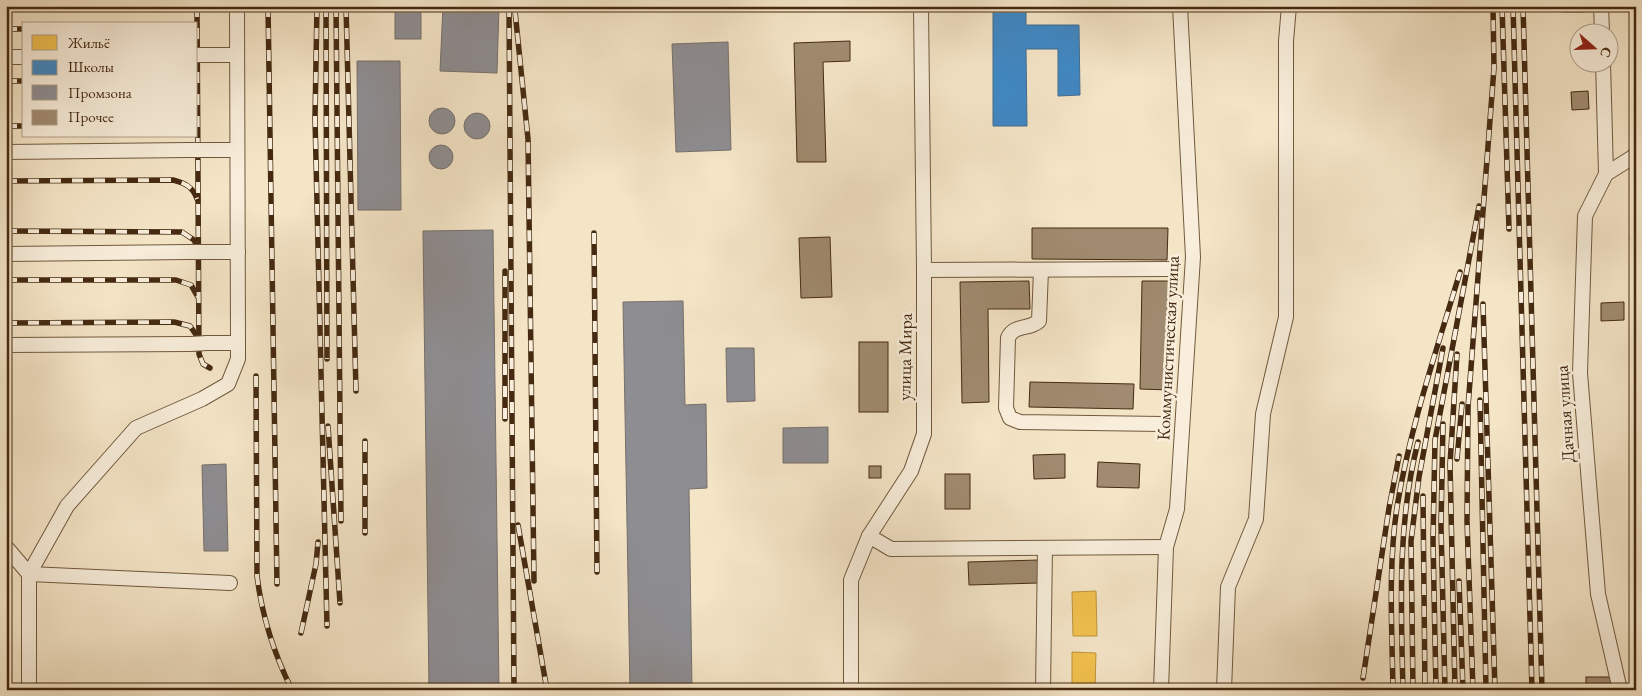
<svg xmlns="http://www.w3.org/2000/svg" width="1642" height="696" font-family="'EB Garamond',serif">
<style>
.homes{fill:#f2c14e;stroke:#be943c}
.schools{fill:#3f88c5;stroke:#416c8f}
.industry{fill:#8d8d92;stroke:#776f6b}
.building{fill:#a08b70;stroke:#452a11}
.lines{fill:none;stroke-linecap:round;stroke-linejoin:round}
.minor-casing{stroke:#71593e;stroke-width:16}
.minor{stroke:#f8eedb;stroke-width:14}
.rail-casing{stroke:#452a11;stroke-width:5.5}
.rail{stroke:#f8eedb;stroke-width:4;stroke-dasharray:11;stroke-linecap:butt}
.minor-bridge-casing{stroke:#71593e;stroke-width:16;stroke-linecap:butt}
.minor-bridge{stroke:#f8eedb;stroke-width:14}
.labels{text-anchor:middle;stroke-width:5;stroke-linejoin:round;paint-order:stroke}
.street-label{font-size:18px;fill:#452a11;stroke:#f8eedb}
</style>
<rect width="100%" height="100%" fill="#f4e5c7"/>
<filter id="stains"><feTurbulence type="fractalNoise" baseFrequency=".004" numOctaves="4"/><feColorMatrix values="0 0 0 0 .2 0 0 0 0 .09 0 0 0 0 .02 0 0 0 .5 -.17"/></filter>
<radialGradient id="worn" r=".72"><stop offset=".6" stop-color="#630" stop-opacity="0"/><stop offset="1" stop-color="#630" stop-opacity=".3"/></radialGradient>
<!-- homes -->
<g class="homes">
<polygon points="1096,591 1097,636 1073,636 1072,592"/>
<polygon points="1072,652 1096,653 1095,690 1072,690"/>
</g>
<!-- schools -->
<polygon class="schools" points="993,6 1026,6 1026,25 1079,25 1080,95 1058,96 1058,49 1026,49 1027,126 993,126"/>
<!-- industry -->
<g class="industry">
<rect x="395" y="6" width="26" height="33"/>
<polygon points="443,6 499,6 497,73 440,71"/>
<polygon points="728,42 731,150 676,152 672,44"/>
<polygon points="357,61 400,61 401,210 358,210"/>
<circle cx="442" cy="121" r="13"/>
<circle cx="477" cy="126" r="13"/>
<circle cx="441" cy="157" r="12"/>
<polygon points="493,230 499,690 429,690 423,231"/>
<polygon points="683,301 685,405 706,404 707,488 689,489 692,690 630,690 623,302"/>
<polygon points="726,348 754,348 755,401 727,402"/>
<polygon points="828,427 828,463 783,463 783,428"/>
<polygon points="226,464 228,551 204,551 202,465"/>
</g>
<!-- building -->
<g class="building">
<rect x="1563" y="6" width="21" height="6"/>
<polygon points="850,41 850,61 823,62 826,162 797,162 794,43"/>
<polygon points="1588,91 1589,109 1572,110 1571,92"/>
<polygon points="1032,228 1168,228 1167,260 1032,259"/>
<polygon points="1636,235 1636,275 1633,275 1630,236"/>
<polygon points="830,237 832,297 801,298 799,238"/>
<polygon points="1029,281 1030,309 988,309 989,402 962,403 960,282"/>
<polygon points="1142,281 1171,281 1169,390 1140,389"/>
<polygon points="1624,302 1624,320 1601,321 1601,303"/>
<rect x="859" y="342" width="29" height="70"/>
<polygon points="1030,382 1134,384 1133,409 1029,407"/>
<polygon points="1065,454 1065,478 1034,479 1033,455"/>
<polygon points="1098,462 1140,464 1139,488 1097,487"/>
<rect x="869" y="466" width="12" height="12"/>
<rect x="945" y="474" width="25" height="35"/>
<polygon points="1039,560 1039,583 969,585 968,562"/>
<rect x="1586" y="677" width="28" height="13"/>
</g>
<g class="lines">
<!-- minor casing -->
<g class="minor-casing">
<g id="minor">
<polyline points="1601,6 1602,32"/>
<polyline points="206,55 237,55"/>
<polyline points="6,57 24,57"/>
<polyline points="1603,62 1606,174"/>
<polyline points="206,150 237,150"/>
<polyline points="6,152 189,150"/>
<polyline points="206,252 238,252"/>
<polyline points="6,254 189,252"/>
<polyline points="924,270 1171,269"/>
<path d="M 1041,270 L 1039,321 C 1029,330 1014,324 1008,338 L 1006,408 L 1010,418 L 1020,422 L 1162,424"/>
<polyline points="207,343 238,343 237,6"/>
<polyline points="6,345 191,344"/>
<polyline points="869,536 891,549 1166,547"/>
<polyline points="6,547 29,574 230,583"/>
<polyline points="29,690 29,574 67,506 136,428 202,399 228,384 238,359 238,343"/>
<polyline points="851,690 851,580 869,536 911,471 924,434 924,270 921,6"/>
<polyline points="1043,690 1045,548"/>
<polyline points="1161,690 1166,547 1177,509 1193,257 1180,6"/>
<polyline points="1224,690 1228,587 1256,519 1263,414 1286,317 1286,41 1289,6"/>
<polyline points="1620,690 1598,594 1580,373 1585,216 1606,174 1636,155"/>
</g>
</g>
<!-- minor -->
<use href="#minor" class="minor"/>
<!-- rail casing -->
<g class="rail-casing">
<g id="rail">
<polyline points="197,6 199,354 203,364 210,368"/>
<polyline points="268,6 277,584"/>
<polyline points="317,6 315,118 327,626"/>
<polyline points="326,6 327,359"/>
<polyline points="336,6 341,521"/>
<polyline points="346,6 356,391"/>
<polyline points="509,6 514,690"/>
<polyline points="1502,6 1509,229"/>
<polyline points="1513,6 1532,690"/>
<polyline points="1523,6 1542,690"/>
<polyline points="515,11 528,139 534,581"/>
<polyline points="6,29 24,29"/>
<polyline points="6,81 24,81"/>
<polyline points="6,126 24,126"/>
<path d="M 6,181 L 173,180 C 185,183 193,187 197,199"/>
<polyline points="6,231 182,232 194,240 198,248"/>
<polyline points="594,233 597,572"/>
<polyline points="6,280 176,280 191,285 198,297"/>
<polyline points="1483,304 1495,690"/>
<polyline points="6,323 174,322 190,326 199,339"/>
<path d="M 256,376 L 257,576 C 262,616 274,654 292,690"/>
<polyline points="1480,400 1486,690"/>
<polyline points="505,419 505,271"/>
<polyline points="1443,424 1441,526 1445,690"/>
<polyline points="328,426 340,603"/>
<polyline points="365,441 365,533"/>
<polyline points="1457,459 1462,404"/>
<polyline points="1423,496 1425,690"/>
<polyline points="518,525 547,690"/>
<polyline points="1459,581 1463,690"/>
<polyline points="301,633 316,564 318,542"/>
<polyline points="1363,678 1389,508 1399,456"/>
<path d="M 1393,690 C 1392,629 1388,567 1397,507 C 1410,427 1437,349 1460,272"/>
<path d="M 1403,690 C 1401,607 1397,524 1418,442"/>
<polyline points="1413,690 1411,541 1419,477 1443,348"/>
<polyline points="1436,690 1433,540 1435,440 1479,206"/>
<polyline points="1455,690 1450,464 1457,354"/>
<polyline points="1473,690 1467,521 1468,407 1494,68 1493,6"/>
</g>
</g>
<!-- rail -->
<use href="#rail" class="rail"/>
<!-- minor-bridge casing -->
<g class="minor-bridge-casing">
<g id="minor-bridge">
<polyline points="196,55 206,55"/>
<polyline points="189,150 206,150"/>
<polyline points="189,252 206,252"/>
<polyline points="191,344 207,343"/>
</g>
</g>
<!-- minor-bridge -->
<use href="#minor-bridge" class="minor-bridge"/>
</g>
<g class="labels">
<!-- street labels -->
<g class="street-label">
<text transform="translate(1168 348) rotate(-87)" y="6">Коммунистическая улица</text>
<text transform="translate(905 357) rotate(-89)" y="6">улица Мира</text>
<text transform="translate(1565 414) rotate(-94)" y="6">Дачная улица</text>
</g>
</g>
<!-- margin -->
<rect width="1642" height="696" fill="none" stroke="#f4e5c7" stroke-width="25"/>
<rect x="8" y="8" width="1627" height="681" fill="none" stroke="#452a11" stroke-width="2.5"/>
<rect x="12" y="12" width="1617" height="671" fill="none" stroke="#452a11"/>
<!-- legend -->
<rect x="22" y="22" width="175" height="115" fill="#f8eedb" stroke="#b0a08a"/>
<rect x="32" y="35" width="25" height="15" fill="#f2c14e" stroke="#b0a08a"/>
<text x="68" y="48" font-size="15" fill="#452a11">Жильё</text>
<rect x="32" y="60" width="25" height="15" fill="#3f88c5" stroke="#b0a08a"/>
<text x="68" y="72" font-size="15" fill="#452a11">Школы</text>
<rect x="32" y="85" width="25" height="15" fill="#8d8d92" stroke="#b0a08a"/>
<text x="68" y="98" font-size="15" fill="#452a11">Промзона</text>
<rect x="32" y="110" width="25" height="15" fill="#a08b70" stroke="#b0a08a"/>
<text x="68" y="122" font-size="15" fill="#452a11">Прочее</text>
<!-- north arrow -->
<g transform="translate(1594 48) rotate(110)"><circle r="24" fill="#f8eedb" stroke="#b0a08a"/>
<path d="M0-4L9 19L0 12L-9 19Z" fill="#8f2418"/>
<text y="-8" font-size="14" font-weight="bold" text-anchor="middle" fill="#452a11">С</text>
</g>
<rect width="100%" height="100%" filter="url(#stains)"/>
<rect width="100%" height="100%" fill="url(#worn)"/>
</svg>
